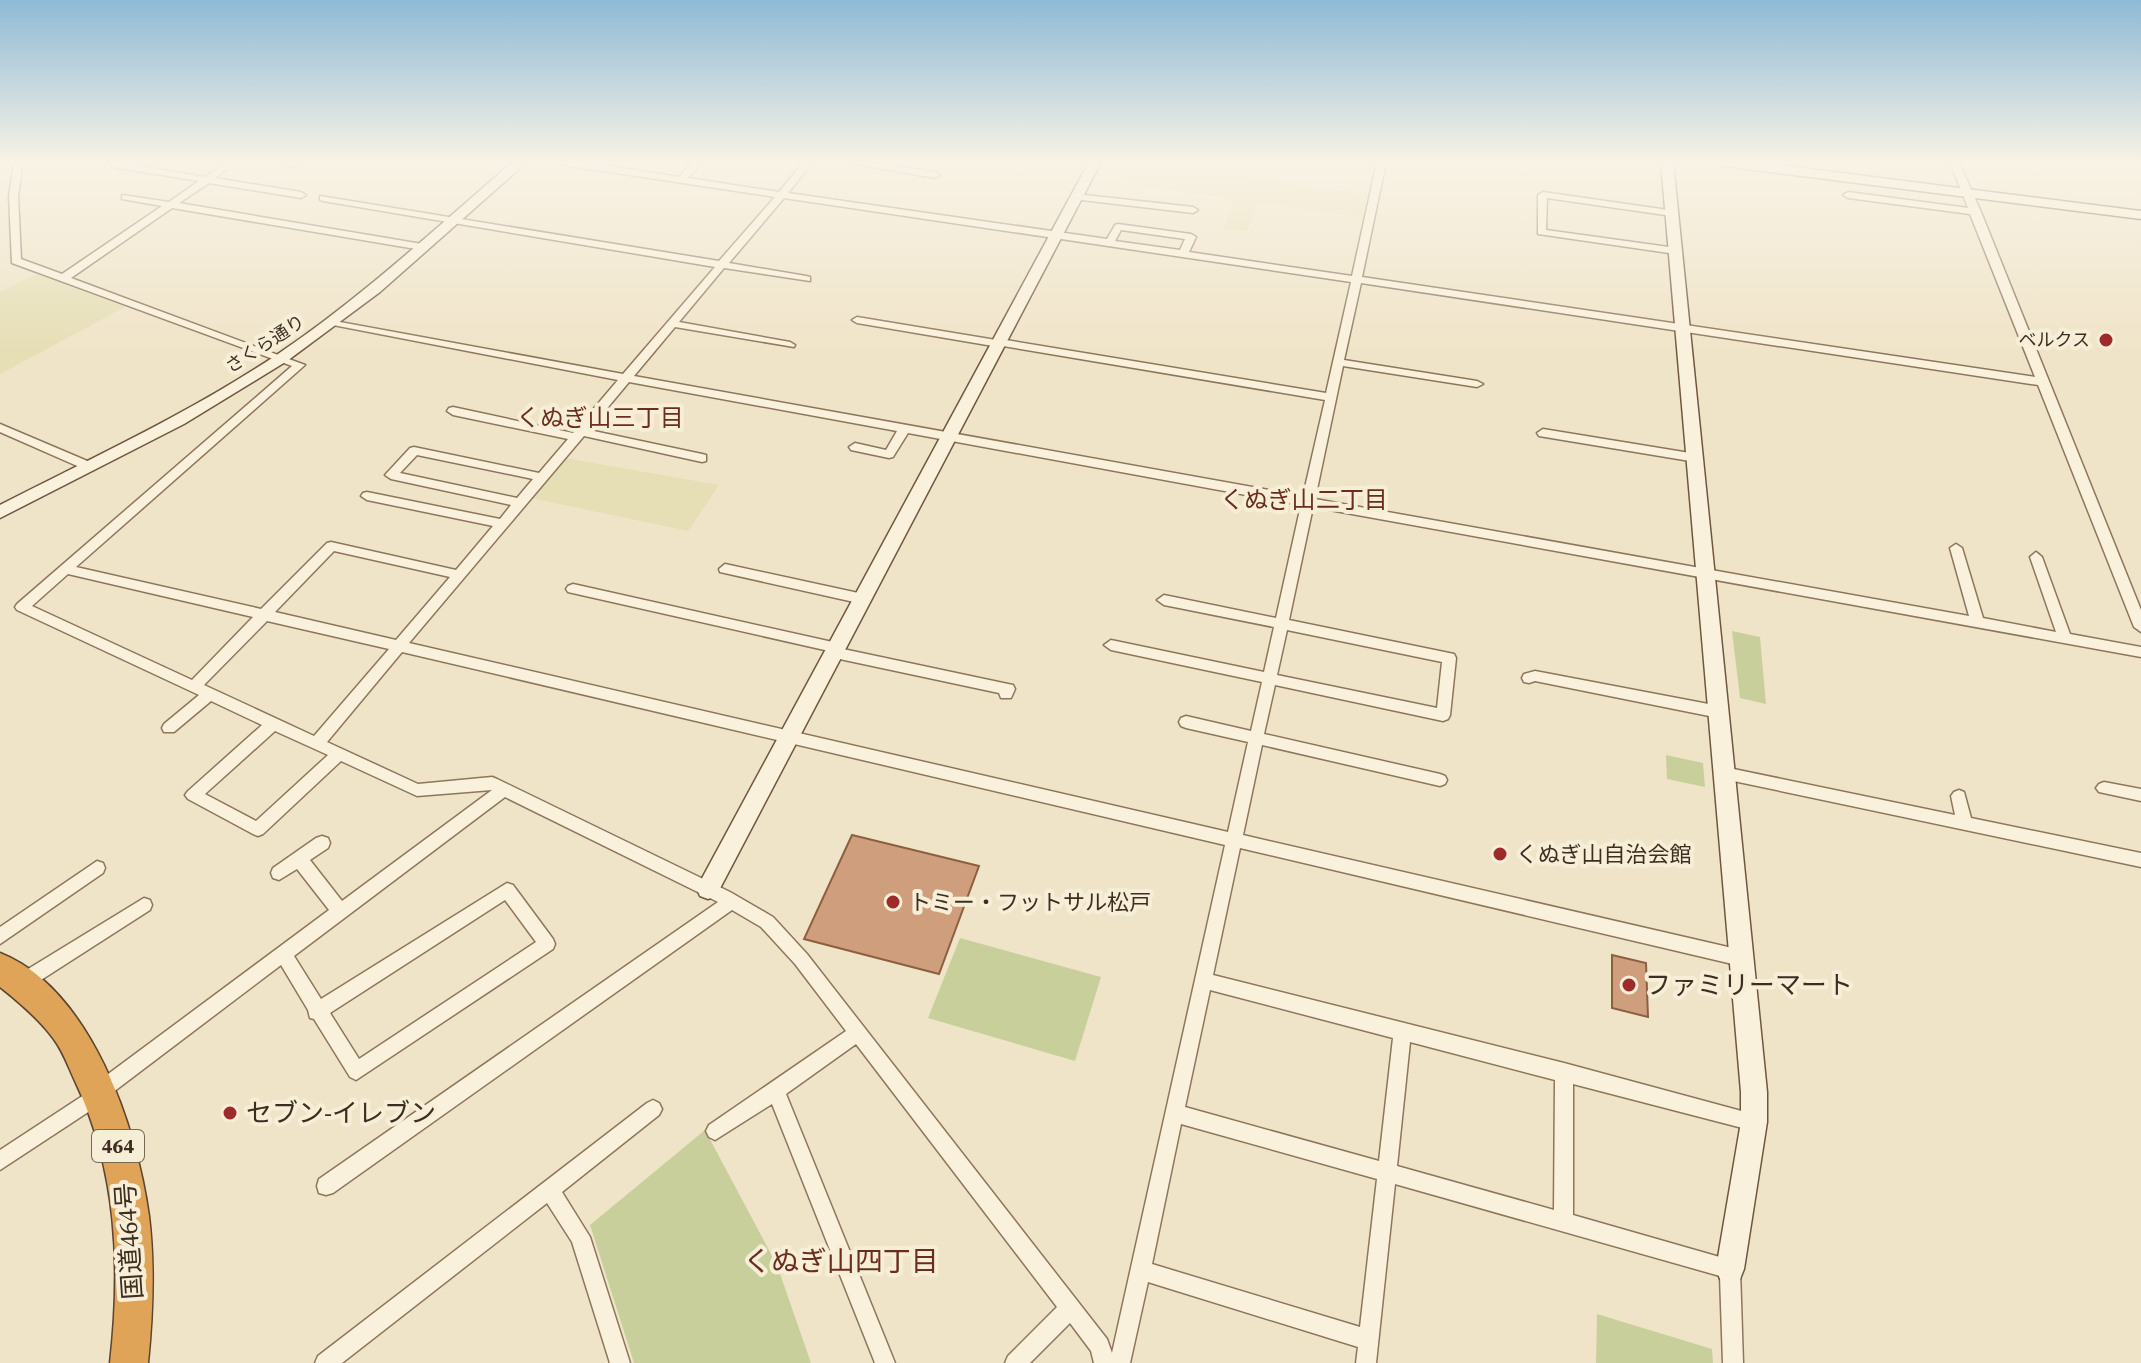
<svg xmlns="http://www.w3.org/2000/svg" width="2141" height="1363" font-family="'Source Serif 4','Noto Sans JP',serif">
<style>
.farmland{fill:#e6deb5}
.green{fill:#c9cf9b}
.building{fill:#cf9f7d;stroke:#8d5f41;stroke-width:2}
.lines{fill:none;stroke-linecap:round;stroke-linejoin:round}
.street-casing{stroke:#8d765c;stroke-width:3}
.secondary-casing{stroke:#6f573f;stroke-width:3}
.highway-casing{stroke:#5b4430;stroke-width:3}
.street{fill:#faf1dc;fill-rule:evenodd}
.secondary{fill:#faf1dc;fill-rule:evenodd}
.highway{fill:#e0a458;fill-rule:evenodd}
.poi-dot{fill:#9e2a2b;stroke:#f7eed8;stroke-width:3}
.labels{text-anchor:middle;stroke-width:8;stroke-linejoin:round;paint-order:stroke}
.far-poi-label{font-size:18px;fill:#3d2e20;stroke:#f7eed8;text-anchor:end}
.far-street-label{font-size:18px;fill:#3d2e20;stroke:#f7eed8}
.shield{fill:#f7eed8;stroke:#756857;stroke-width:2}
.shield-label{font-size:20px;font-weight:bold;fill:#3d2e20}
.poi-label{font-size:22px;fill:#3d2e20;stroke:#f7eed8;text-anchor:start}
.neighbourhood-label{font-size:24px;fill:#6b2e1e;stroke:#f7eed8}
.near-poi-label{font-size:26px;fill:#3d2e20;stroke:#f7eed8;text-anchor:start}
.near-street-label{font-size:26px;fill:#3d2e20;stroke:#f7eed8}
.near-neighbourhood-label{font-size:28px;fill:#6b2e1e;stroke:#f7eed8}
</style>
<rect width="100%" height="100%" fill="#f0e4c8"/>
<!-- farmland -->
<g class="farmland">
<polygon points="1134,162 1368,194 1363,217 1258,203 1247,231 1224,229 1234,199 1125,184"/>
<polygon points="36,274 125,307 0,374 0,292"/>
<polygon points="565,458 719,485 688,531 531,498"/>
</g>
<!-- green -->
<g class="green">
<polygon points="1732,631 1760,637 1766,704 1740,698"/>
<polygon points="1666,755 1703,763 1705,787 1667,779"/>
<polygon points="960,938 1101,977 1075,1061 928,1018"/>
<polygon points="705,1130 777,1265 811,1363 634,1363 590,1225"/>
<polygon points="1597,1314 1712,1349 1713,1363 1596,1363"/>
</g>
<!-- building -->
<g class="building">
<polygon points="852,835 979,866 939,974 804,939"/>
<polygon points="1612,955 1646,963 1648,1017 1612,1008"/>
</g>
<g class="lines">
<!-- street casing -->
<g class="street-casing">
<g id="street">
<path d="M 14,162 L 23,162 L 18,196 L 21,259 L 62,274 L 162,206 L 122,199 L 122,195 L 169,202 L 199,181 L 112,167 L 112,163 L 115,162 L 205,177 L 227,162 L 237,162 L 215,178 L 301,192 L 306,195 L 301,198 L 209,183 L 179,203 L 422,244 L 427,247 L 422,250 L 172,208 L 71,278 L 305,365 L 76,567 L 261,609 L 327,543 L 331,542 L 456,570 L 493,526 L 367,500 L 361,496 L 363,493 L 367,492 L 500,519 L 511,505 L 391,479 L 385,475 L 410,448 L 414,447 L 539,473 L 568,439 L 453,415 L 447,411 L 449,408 L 453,407 L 573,433 L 618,380 L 333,325 L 329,324 L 329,320 L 623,374 L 715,267 L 323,201 L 320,200 L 320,196 L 719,261 L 775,197 L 563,165 L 559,162 L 582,162 L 679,177 L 693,162 L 702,162 L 688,178 L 779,192 L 804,162 L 813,162 L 788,193 L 1107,239 L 1115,225 L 1118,224 L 1191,234 L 1196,237 L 1189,252 L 1352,276 L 1377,162 L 1386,162 L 1362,277 L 2035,377 L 1970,214 L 1848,198 L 1843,195 L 1848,192 L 1968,208 L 1950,162 L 1959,162 L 1981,212 L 2141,610 L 2141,632 L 2134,627 L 2038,385 L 1361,283 L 1344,360 L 1477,381 L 1483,384 L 1477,387 L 1343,366 L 1315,499 L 1969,616 L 1950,548 L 1956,544 L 1962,548 L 1983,618 L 2056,632 L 2030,557 L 2036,552 L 2042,557 L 2070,634 L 2141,647 L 2141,657 L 1313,507 L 1289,620 L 1454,654 L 1456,658 L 1450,715 L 1448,719 L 1443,721 L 1275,685 L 1264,734 L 1440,774 L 1445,776 L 1447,780 L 1445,784 L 1440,786 L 1262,745 L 1243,835 L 1741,950 L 1747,953 L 1749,958 L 1747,963 L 1741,966 L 1240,848 L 1213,975 L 1564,1063 L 1760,1116 L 1763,1122 L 1760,1128 L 1754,1131 L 1573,1084 L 1573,1215 L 1737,1262 L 1740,1269 L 1743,1363 L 1723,1363 L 1720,1276 L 1395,1184 L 1376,1363 L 1356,1363 L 1358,1347 L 1148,1282 L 1130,1363 L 1094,1363 L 1091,1351 L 1070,1323 L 1030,1363 L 1005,1363 L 1008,1356 L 1057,1307 L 856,1044 L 786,1094 L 895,1363 L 875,1363 L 772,1104 L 715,1140 L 709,1137 L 706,1131 L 709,1125 L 846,1031 L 795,964 L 761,927 L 732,910 L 333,1193 L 326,1195 L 319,1193 L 317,1186 L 319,1179 L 718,902 L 505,797 L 294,956 L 321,999 L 507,883 L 513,885 L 553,939 L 555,944 L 553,949 L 356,1080 L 350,1077 L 314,1019 L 310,1018 L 308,1010 L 281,965 L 108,1096 L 105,1101 L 0,1170 L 0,1150 L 90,1091 L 92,1086 L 329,910 L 297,869 L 279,880 L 273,878 L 271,873 L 273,868 L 316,838 L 322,836 L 328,838 L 330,843 L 328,848 L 310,860 L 342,901 L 492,790 L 417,796 L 341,761 L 263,834 L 258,836 L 253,834 L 188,799 L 185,795 L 188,791 L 262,725 L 211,701 L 174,732 L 164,732 L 162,728 L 164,724 L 199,695 L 17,610 L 15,607 L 17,604 L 292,366 L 12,263 L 9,196 ZM 784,198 L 1351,282 L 1326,393 L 1000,339 L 996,340 L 857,317 L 852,320 L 857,323 L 999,347 L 1003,346 L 1325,400 L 1303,496 L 634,376 L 675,327 L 794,347 L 795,345 L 790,342 L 679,322 L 724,268 L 810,281 L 810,277 L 806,276 L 729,263 ZM 1121,230 L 1185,239 L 1180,250 L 1115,241 ZM 629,382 L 897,431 L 886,450 L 855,443 L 849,447 L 851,450 L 889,458 L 893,457 L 908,433 L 1301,505 L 1276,618 L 1164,595 L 1157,600 L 1164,605 L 1274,627 L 1264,672 L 1111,640 L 1104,645 L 1111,650 L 1262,682 L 1251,731 L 1186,716 L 1181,718 L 1179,722 L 1181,726 L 1186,728 L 1248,742 L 1228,832 L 409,643 L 584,436 L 702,462 L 706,461 L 706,455 L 702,454 L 589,430 ZM 417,455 L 533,479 L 517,498 L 400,473 ZM 334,551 L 450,577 L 396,640 L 275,612 ZM 68,574 L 253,617 L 192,680 L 32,606 ZM 267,621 L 389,649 L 314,736 L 204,685 ZM 1287,630 L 1442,662 L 1437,708 L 1277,675 ZM 402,652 L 1225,845 L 1112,1353 L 1107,1339 L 807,954 L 773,917 L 730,892 L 497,779 L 492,777 L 418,784 L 327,742 ZM 275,731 L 328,755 L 256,821 L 205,794 ZM 505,900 L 536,942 L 359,1059 L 330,1013 ZM 1210,990 L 1393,1038 L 1379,1161 L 1185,1107 ZM 1410,1042 L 1555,1080 L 1554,1210 L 1397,1166 ZM 1181,1124 L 1377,1179 L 1360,1327 L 1152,1264 Z"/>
<polygon points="277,162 298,162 299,164 295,167"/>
<polygon points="844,162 867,162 935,172 940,175 935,178"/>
<polygon points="1543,192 1675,211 1677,213 1672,216 1547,198 1546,230 1676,248 1681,251 1676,254 1538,234 1538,195"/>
<polygon points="1076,194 1193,207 1198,210 1193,213 1073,199 1073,195"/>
<polygon points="0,424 92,463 94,466 92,469 84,469 0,432"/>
<polygon points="1543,429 1696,454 1702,458 1696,462 1539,436 1537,433"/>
<polygon points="725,564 863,594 870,599 863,604 720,572 719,569"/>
<polygon points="573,584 837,643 842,644 843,649 1008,684 1013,685 1015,689 1011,698 1001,698 999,693 835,658 830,657 829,651 568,592 566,589 568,586"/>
<polygon points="1535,671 1719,706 1724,708 1726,712 1724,716 1719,718 1535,681 1529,683 1524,682 1522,678 1524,674"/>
<polygon points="1724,767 1955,815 1951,796 1954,792 1959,790 1964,792 1971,818 2141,853 2141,867 1724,779 1719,777 1717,773 1719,769"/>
<polygon points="2104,782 2141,789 2141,801 2099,792 2096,788 2099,784"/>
<polygon points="97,861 103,863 105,868 103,873 0,944 0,927"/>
<polygon points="144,898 150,900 152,905 150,910 27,989 21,991 15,989 13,983 15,977"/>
<polygon points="653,1100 659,1103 662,1109 659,1115 562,1192 590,1237 630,1363 610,1363 572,1242 547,1203 342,1363 315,1363 318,1356 647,1103"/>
</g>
</g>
<!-- secondary casing -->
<g class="secondary-casing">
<g id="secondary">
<path d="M 513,162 L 527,162 L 380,292 L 287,361 L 184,424 L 0,518 L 0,505 C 94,457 190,413 278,354 C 362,297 436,228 513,162 Z"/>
<polygon points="1089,162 1101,162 716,896 708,899 700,896 697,889 700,882"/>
<polygon points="1661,162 1673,162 1767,1092 1767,1122 1744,1269 1740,1279 1730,1283 1720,1279 1716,1269 1741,1122 1741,1092"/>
<polygon points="1717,162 1755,162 2141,211 2141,219 1723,166"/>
</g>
</g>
<!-- highway casing -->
<g class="highway-casing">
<path id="highway" d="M 0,953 C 91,989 137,1128 149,1216 C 155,1265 153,1314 148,1363 L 110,1363 C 121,1267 117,1170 75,1081 C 68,1066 63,1051 53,1038 C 38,1018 19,1002 0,987 Z"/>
</g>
<!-- street -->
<use href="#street" class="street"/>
<!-- secondary -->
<use href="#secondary" class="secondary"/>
<!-- highway -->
<use href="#highway" class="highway"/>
</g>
<!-- sky -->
<linearGradient id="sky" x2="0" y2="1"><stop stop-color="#8fbad6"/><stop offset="0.46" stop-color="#f8f3e6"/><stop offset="1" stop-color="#f8f3e6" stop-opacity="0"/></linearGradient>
<rect width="2141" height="353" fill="url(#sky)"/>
<!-- markers -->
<g class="poi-dot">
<circle cx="2106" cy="340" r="8"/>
<circle cx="1500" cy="854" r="8"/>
<circle cx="893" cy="902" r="8"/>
<circle cx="1629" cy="985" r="8"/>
<circle cx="230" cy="1113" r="8"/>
</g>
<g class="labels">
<!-- far-poi labels -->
<g class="far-poi-label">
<text x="2090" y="346">ベルクス</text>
</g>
<!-- far-street labels -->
<g class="far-street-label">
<text transform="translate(265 344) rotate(-33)" y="6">さくら通り</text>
</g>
<!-- shield labels -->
<rect class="shield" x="92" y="1130" width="52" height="32" rx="6"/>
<g class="shield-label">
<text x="118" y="1153">464</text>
</g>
<!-- poi labels -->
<g class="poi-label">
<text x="1516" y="862">くぬぎ山自治会館</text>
<text x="909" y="910">トミー・フットサル松戸</text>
</g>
<!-- neighbourhood labels -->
<g class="neighbourhood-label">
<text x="600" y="426">くぬぎ山三丁目</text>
<text x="1304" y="508">くぬぎ山二丁目</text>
</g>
<!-- near-poi labels -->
<g class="near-poi-label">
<text x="1645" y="994">ファミリーマート</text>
<text x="246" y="1122">セブン-イレブン</text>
</g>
<!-- near-street labels -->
<g class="near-street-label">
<text transform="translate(129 1241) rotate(-94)" y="9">国道464号</text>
</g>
<!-- near-neighbourhood labels -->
<g class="near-neighbourhood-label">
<text x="841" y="1271">くぬぎ山四丁目</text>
</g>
</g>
</svg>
